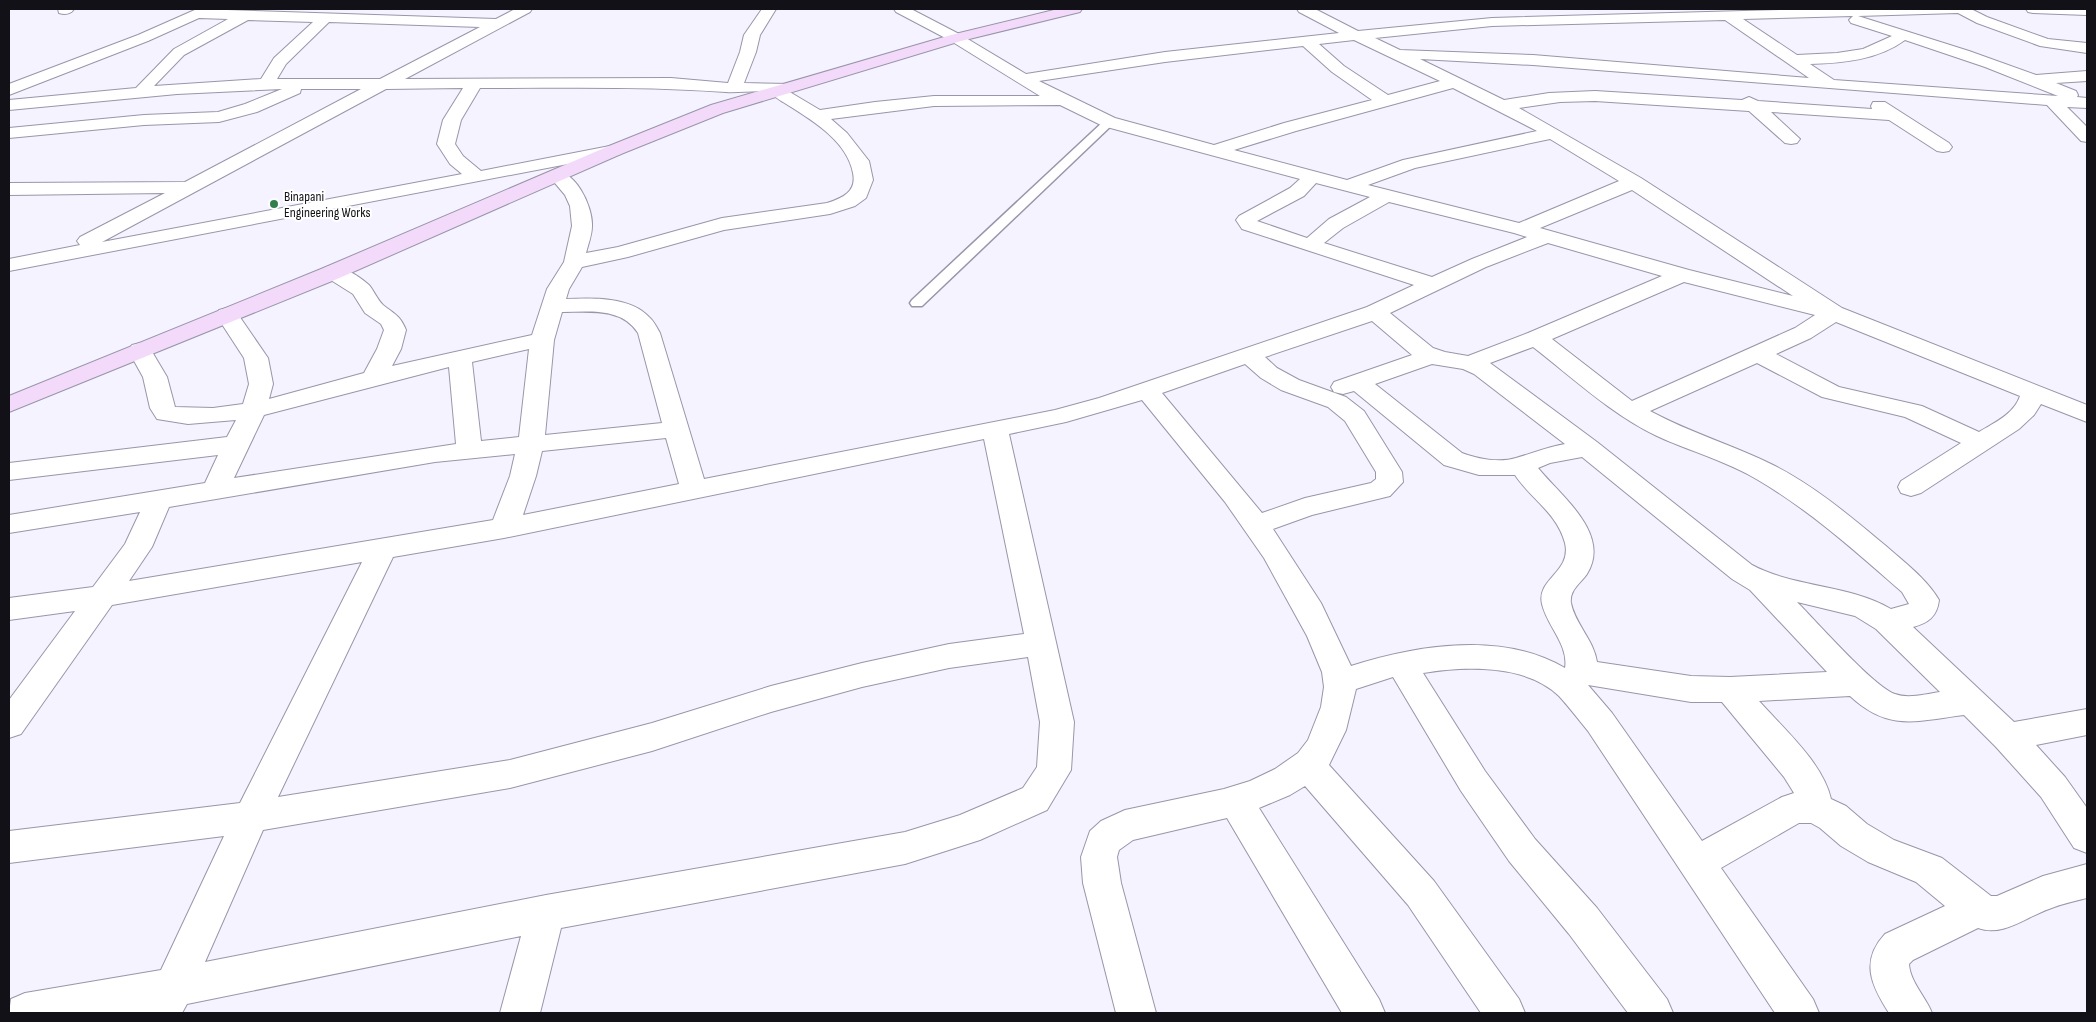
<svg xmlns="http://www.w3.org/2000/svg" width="2096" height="1022" font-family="'Sofia Sans Condensed',sans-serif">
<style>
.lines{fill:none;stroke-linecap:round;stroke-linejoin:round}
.lane-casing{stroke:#9896a8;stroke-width:3}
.street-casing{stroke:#9896a8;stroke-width:2}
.secondary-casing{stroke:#9896a8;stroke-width:2}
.lane{fill:#fff;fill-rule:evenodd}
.street{fill:#fff;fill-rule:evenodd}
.secondary{fill:#f3dafa;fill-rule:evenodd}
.poi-dot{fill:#327e4d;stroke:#fff;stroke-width:2}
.labels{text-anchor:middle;stroke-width:4;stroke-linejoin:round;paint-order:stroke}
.far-poi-label{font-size:14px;fill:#121117;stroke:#fff;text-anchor:start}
</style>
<rect width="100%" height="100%" fill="#f4f3ff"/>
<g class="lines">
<!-- lane casing -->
<g class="lane-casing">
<polygon id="lane" points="1109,119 1113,120 1113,124 922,306 912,306 910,303 912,300 1105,120"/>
</g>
<!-- street casing -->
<g class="street-casing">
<g id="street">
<path d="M 58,9 L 74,9 C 71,14 65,15 59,13 Z"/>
<path d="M 197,9 L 496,19 L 515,9 L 532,9 L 530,12 L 405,79 L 671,78 L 728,83 L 740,52 L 744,35 L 762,9 L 776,9 L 760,35 L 756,52 L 744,83 L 790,84 L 792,87 L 788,91 L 820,110 L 875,102 L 934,96 L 1040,96 L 951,41 L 896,12 L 894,9 L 911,9 L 961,35 L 1026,74 L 1165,52 L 1339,33 L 1299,12 L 1297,9 L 1315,9 L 1358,31 L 1492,18 L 1813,9 L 1971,9 L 1987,17 L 2048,39 L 2087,43 L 2087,53 L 2040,46 L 1977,23 L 1958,13 L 1858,16 L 1969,51 L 2036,75 L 2087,71 L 2087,81 L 2056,83 L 2076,91 L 2078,95 L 2077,97 L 2087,98 L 2087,108 L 2067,107 L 2087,127 L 2087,142 L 2081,141 L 2047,105 L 1533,65 L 1420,59 L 1504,100 L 1549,93 L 1595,91 L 1742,100 L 1749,97 L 1758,101 L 1872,109 L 1871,106 L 1873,102 L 1885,102 L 1949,143 L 1952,147 L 1949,151 L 1943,152 L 1937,151 L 1889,120 L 1771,112 L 1800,139 L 1797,143 L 1791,144 L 1785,143 L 1749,111 L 1595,101 L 1560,102 L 1519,108 L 1641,178 L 1842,308 L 2087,405 L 2087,422 L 2041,404 L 2034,415 L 2019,429 L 1921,493 L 1911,496 L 1901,493 L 1898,487 L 1901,481 L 1961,443 L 1905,417 L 1822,397 L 1757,363 L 1650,411 C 1690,433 1734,445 1775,466 C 1816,487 1851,517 1886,546 C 1905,563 1926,578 1939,600 C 1937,617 1928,623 1913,627 L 2014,722 L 2087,709 L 2087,735 L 2036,745 L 2065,777 L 2087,808 L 2087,853 L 2074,848 L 2041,797 L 1996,747 L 1964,715 C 1916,721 1889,732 1850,696 L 1759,701 C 1783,728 1823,763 1831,799 L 1846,806 L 1867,824 L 1894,840 L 1942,858 L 1991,896 L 1997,896 L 2043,876 L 2087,864 L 2087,898 C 2075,901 2061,904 2049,909 C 2026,917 2003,937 1978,928 L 1913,960 L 1909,964 C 1910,982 1926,997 1932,1013 L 1889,1013 C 1871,985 1860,961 1885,934 L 1945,906 L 1916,882 L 1868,862 L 1841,846 L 1820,828 L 1811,823 L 1799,823 L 1721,868 L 1813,999 L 1819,1013 L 1775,1013 L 1588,731 C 1579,720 1569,707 1559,696 C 1526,664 1465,666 1423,673 L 1485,771 L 1535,839 L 1597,908 L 1667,999 L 1673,1013 L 1628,1013 L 1569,934 L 1509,861 L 1461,791 L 1393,677 L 1356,689 L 1346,730 L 1329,765 L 1434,881 L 1519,999 L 1525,1013 L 1481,1013 L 1408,905 L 1305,786 L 1290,795 L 1259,808 L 1379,999 L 1385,1013 L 1342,1013 L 1227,818 L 1133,840 L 1119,850 L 1117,857 L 1121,883 L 1156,1013 L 1116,1013 L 1083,883 L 1081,857 L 1090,831 L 1101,821 L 1125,810 L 1224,789 L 1250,781 L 1275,769 L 1298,753 L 1308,740 L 1321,707 L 1324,687 L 1322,672 L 1307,636 L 1264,558 L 1225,502 L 1142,400 L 1066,422 L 1009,434 L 1074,722 L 1071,770 L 1047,810 L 980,840 L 905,864 L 561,928 L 540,1013 L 500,1013 L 521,936 L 187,1004 L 182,1013 L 9,1013 L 11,999 L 25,993 L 161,970 L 224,836 L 9,863 L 9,831 L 240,803 L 362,562 L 112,605 L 21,734 L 9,738 L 9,700 L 75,611 L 9,620 L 9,598 L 93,587 L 125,544 L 140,512 L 9,533 L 9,515 L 205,483 L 218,455 L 9,480 L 9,463 L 227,437 L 236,420 L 188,424 L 157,419 L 150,408 L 143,377 L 128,350 L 132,345 L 140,343 L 148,345 L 167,377 L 175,407 L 213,408 L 243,404 L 249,384 L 244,358 L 216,315 L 219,310 L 227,308 L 235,310 L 268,358 L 273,384 L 269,399 L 364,373 L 377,349 L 384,330 L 381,324 L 365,313 L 353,294 L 326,277 L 323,272 L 326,267 C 340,264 358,275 369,285 C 374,291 377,299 383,305 C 394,314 400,315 406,330 L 401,349 L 392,366 L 532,335 L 547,289 L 564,262 L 572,226 L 570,206 L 565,195 L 549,176 L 551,172 C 574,166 593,206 592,226 C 592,235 588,245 586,253 L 618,247 L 722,218 L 827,203 C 842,198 857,192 853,173 C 847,140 810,119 783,102 C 779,100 772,94 768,92 C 759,90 737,93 726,92 C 644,86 562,88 480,88 L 461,120 L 455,144 L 463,156 L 481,171 L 615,145 L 621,146 L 624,150 L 621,154 L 615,155 L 9,271 L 9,259 L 80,245 L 77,241 L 80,237 L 165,193 L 9,195 L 9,183 L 185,182 L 361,89 L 301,89 L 300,93 L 257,112 L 219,122 L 144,125 L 9,138 L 9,128 L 144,115 L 218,112 L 245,104 L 282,89 L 177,94 L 9,110 L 9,100 L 136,88 L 174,49 L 228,19 L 199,18 L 148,41 L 9,95 L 9,84 L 138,35 ZM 1853,16 L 1849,20 L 1851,23 L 1892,36 L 1863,49 L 1837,53 L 1797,55 L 1743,19 ZM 248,20 L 313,22 L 274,58 L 261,79 L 154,86 L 184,55 ZM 1725,20 L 1809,78 L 1533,55 L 1400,50 L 1375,38 L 1492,26 ZM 329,22 L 480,27 L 380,79 L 277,79 L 286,64 ZM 1354,40 L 1440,81 L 1388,95 L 1344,66 L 1319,44 ZM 1905,40 L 1985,67 L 2058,96 L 1834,80 L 1810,64 C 1843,63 1878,60 1905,40 ZM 1303,46 L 1332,72 L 1372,100 L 1284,123 L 1214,145 L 1115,118 L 1039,81 L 1165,62 ZM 463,88 L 443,120 L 437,144 L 450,164 L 462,174 L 102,242 L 386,89 ZM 1453,88 L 1537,131 L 1403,160 L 1347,180 L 1234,150 L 1296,131 ZM 1060,105 L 1103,126 L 1300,179 L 1290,188 L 1239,216 L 1236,220 L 1242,229 L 1414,285 L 1367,307 L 1099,398 L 1055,410 L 704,479 L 660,333 C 657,328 654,321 649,317 C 630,296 591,298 566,299 L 569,289 L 582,267 L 628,257 L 724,230 L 830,214 L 855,206 L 866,198 L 873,180 L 869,161 L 847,133 L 831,119 L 934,106 ZM 1550,139 L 1619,181 L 1519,223 L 1368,185 L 1415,168 ZM 1316,183 L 1370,197 L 1329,219 L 1307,238 L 1257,221 L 1304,196 ZM 1632,190 L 1793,296 L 1689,270 L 1540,228 ZM 1389,202 L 1514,233 L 1527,237 L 1472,259 L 1432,277 L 1324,243 L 1343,228 ZM 1548,243 L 1662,276 L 1528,333 L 1468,356 L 1445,352 L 1433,348 L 1390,313 L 1486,267 ZM 1684,282 L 1815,315 L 1795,328 L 1632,401 L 1552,339 ZM 562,312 C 589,312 621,307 638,333 L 662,423 L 545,435 L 554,340 ZM 1372,321 L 1412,355 L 1334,382 L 1331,387 L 1334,392 L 1343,394 L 1354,391 L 1444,465 L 1479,475 L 1515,475 C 1531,499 1557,513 1565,543 C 1572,572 1536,579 1542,604 C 1547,626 1569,645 1565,668 C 1502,631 1417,645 1351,666 L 1321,603 L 1273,529 L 1312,515 L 1390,496 L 1403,482 L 1402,472 L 1364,411 L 1346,397 L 1299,380 L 1277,368 L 1265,357 ZM 1836,322 L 2020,396 C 2014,414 1994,423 1979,432 L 1922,406 L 1839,387 L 1776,354 L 1811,338 ZM 1533,347 C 1573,378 1611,414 1657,436 C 1689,451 1727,461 1758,480 C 1811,511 1856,552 1902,592 L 1909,604 L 1891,609 C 1848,584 1795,588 1752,565 L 1597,442 L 1490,363 ZM 529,349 L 519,437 L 481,441 L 472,362 ZM 1245,364 L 1261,378 L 1281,390 L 1328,407 L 1345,421 L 1376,472 L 1376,479 L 1371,483 L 1305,498 L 1262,513 L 1162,393 ZM 1432,364 L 1463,369 L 1474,374 L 1565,444 C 1548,447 1533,453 1516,458 C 1500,463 1477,459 1462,453 L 1375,384 ZM 449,367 L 456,444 L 234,478 L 264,415 ZM 666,438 L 679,484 L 523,515 L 536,476 L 542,451 ZM 984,439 L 1024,634 L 949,644 L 862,663 L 771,686 L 652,723 L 510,760 L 278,797 L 393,557 L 504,538 ZM 515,454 L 510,476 L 493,520 L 129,581 L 152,547 L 169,507 L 435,462 ZM 1582,457 L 1732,579 L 1750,590 L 1827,672 L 1730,677 L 1691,676 L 1597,662 C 1594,640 1575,624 1571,603 C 1569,590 1581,583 1587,574 C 1612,534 1560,495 1538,468 L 1550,463 ZM 1797,602 L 1855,616 L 1876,629 L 1940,692 C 1926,694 1908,699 1895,694 C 1874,687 1816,621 1797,602 ZM 1028,657 L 1040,722 L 1037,767 L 1023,788 L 960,815 L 905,832 L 546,895 L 205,962 L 263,830 L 510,788 L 652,751 L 771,712 L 862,687 L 949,668 ZM 1588,685 L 1691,702 L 1722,702 L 1784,777 L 1794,793 L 1782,797 L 1702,841 L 1612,713 Z"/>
<polygon points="2026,9 2087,9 2087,15 2033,13 2028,12"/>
</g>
</g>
<!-- secondary casing -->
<g class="secondary-casing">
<polygon id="secondary" points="1058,9 1082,9 1080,12 961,41 723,113 621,154 337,279 9,412 9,396 321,269 609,146 711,105 951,35"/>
</g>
<!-- lane -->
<use href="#lane" class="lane"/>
<!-- street -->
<use href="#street" class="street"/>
<!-- secondary -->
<use href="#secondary" class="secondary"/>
</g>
<!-- markers -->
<circle class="poi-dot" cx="274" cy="204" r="5"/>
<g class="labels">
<!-- far-poi labels -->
<g class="far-poi-label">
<text x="284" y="201">Binapani<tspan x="284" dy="16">Engineering Works</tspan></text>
</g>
</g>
<!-- border -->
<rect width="2096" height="1022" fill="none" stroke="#121117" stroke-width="20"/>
</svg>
